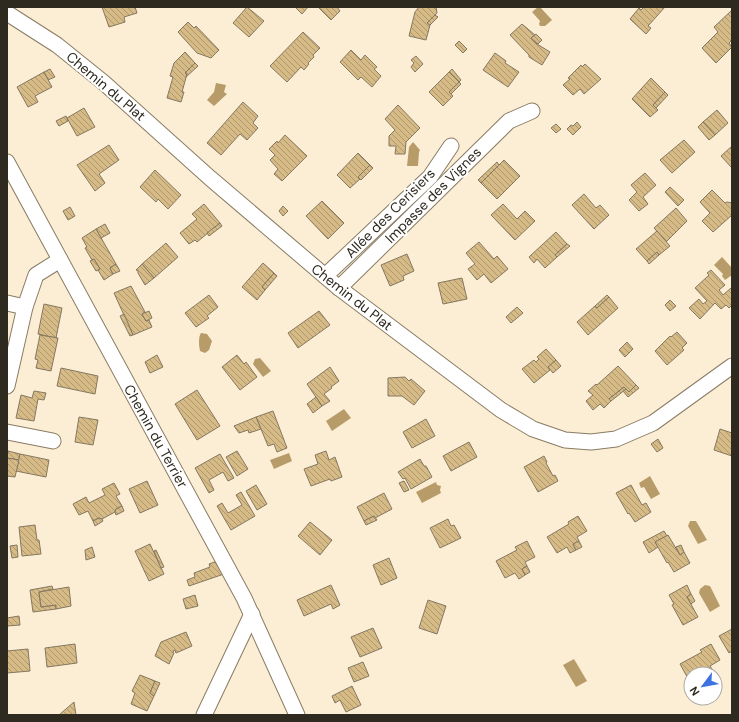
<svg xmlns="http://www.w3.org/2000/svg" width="739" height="722" font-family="'DM Sans',sans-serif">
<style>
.water{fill:#b79c69}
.building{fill:url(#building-back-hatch);stroke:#847861}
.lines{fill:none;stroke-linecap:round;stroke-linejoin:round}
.street-casing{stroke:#897c65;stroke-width:17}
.street{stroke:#fff;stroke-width:15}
.labels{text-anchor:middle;stroke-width:4;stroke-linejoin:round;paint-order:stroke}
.street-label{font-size:14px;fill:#2f2a20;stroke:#fff}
</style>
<defs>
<pattern id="building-back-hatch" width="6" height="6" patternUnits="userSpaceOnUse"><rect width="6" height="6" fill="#d7bb87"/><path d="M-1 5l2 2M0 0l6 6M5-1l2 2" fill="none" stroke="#af986e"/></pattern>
</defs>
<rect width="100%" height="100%" fill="#fceed4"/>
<!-- water -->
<g class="water">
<polygon points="538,7 540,7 552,20 545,26 540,26 539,24 540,21 532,12"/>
<polygon points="216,83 226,85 224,92 227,94 214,106 207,100 214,92"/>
<polygon points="413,142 420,150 419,152 418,166 407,166 409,147"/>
<polygon points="722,257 732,268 732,275 725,280 722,276 723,274 714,265"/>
<path d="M 201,333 L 207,334 L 212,341 L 209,350 L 205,353 L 200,351 C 199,346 198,337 201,333 Z"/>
<polygon points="260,358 271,371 263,377 253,364 255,359"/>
<polygon points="344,409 351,418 332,431 326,421"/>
<polygon points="289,453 292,461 274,469 270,460"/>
<polygon points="650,476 660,494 651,499 644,487 641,488 639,483"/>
<polygon points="436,482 437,485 441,486 440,490 441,493 422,503 416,492"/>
<polygon points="690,521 696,521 707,540 698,544 688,526"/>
<polygon points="705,585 710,586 720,606 710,612 699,593 700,589"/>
<polygon points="574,659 587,681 576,687 563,665"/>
</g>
<!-- building -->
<g class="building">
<polygon points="102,7 135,7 137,13 124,17 125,22 109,27"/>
<polygon points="247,7 264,21 249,37 233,23"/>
<polygon points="295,7 308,7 302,14"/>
<polygon points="318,7 337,7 340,11 331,20"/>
<polygon points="419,7 436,7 437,13 427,23 430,25 426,40 409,36 415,12"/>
<polygon points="644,7 665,7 648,26 651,28 646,34 630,19 639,8 641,10"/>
<polygon points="732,10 732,40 729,43 732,47 716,63 702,48 718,32 714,27"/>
<polygon points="435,15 438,17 430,25 427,23"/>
<polygon points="188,22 194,28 196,26 219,50 211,58 197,53 178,32"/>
<polygon points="522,24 535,35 531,38 537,44 550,52 542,65 529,57 529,55 510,35"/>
<polygon points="303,32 320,48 313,55 314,57 308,63 309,64 304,70 301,67 287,82 270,66"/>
<polygon points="536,34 542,40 538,44 531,38"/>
<polygon points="459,41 467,49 463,53 455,45"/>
<polygon points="351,50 361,60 365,55 377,67 374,69 381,76 372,87 361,77 358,80 340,62"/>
<polygon points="185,52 195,63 185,73 187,74 182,92 184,92 181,102 167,98 173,77 170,76 174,63"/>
<polygon points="495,53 506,61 505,63 519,72 508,87 483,70"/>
<polygon points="416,56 423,64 415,72 411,67 414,63 411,60"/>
<polygon points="195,63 198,66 186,77 187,74 185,73"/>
<polygon points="585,64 601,79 584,94 580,89 573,95 563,85 570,79 568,78 581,65 582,67"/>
<polygon points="50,69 55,77 48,80 44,72"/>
<polygon points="452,69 461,80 459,82 449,72"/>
<polygon points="44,72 52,87 35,96 38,102 28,107 17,87"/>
<polygon points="449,72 459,82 449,92 453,96 443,106 429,92"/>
<polygon points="651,78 665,92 653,105 658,110 650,117 632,99"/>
<polygon points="459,82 461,84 451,94 449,92"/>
<polygon points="665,92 668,95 656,108 653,105"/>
<polygon points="243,102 258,116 253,123 258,128 247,140 240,134 221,155 207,143"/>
<polygon points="398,105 420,128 406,142 405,154 395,154 396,146 389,146 389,136 395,130 385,119"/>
<polygon points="84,108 95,127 77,136 67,118"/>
<polygon points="717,110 728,123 715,135 703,122"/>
<polygon points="66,116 68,121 59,126 56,121"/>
<polygon points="577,122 581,127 573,135 567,129 571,125 573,126"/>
<polygon points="703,122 715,135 709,140 698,127"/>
<polygon points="556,124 561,129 556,133 551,128"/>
<polygon points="285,135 307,156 282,181 274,174 278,169 270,160 275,155 269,149 277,141 278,143"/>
<polygon points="684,140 695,152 672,173 660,160"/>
<polygon points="109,145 119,160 99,174 105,183 95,191 77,165"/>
<polygon points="732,146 732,168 721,156"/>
<polygon points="358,153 370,165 358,177 360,179 350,188 337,175"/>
<polygon points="504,160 520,176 497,199 481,183"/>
<polygon points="497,162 499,165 481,183 478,180"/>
<polygon points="370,165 373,168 361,180 358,177"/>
<polygon points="155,170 181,195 168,209 158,199 156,202 140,187"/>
<polygon points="645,173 656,185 643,197 648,204 639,211 629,200 637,192 631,185"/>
<polygon points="670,187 684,200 678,206 665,192"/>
<polygon points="712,190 725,203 727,202 732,203 732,215 713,232 702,221 710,213 700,202"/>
<polygon points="584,194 596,208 600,205 609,215 594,229 572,205"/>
<polygon points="322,201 344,223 328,239 306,216"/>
<polygon points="204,204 220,223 197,242 195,240 189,244 180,233 197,219 192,214"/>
<polygon points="503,204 517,219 525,211 535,221 515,240 491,215"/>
<polygon points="283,206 288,211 283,216 279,211"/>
<polygon points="70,207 75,216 68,220 63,211"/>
<polygon points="676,208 687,221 666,242 654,228"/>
<polygon points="220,223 222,226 209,236 207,233"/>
<polygon points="105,224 110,233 101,238 96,229"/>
<polygon points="96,229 116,264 110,268 113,274 104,280 98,270 100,269 94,259 92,260 85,248 87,247 82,238"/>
<polygon points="657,231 670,246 659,255 657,252 647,261 636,249"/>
<polygon points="556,232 567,244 555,255 557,257 545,268 537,259 534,263 529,257"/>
<polygon points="479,242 494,259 497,256 508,269 491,283 484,274 477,280 468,269 475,264 466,253"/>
<polygon points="166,243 178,257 154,278 142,264"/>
<polygon points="567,244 570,246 557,257 555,255"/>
<polygon points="657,252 659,255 649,264 647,261"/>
<polygon points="407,254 414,271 403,276 404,280 390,286 381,265"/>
<polygon points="94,259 100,269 96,271 90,261"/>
<polygon points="263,263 274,273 262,287 265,290 257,300 242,287"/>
<polygon points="116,264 120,271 113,274 110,268"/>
<polygon points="142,264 154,278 145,285 138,273 138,271 136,270"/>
<polygon points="711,270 725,285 719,290 723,295 731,288 732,288 732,305 729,308 726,305 721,309 715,303 700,319 689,308 699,299 703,304 707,301 695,288 709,275 707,273"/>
<polygon points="274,273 277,276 265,290 262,287"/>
<polygon points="462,278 467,299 443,304 438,283"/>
<polygon points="131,286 145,312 142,314 146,321 149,320 152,327 133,335 114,293"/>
<polygon points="209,295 218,307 207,316 209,318 196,327 185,313"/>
<polygon points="607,295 609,297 597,308 595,306"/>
<polygon points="609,297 618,308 588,335 577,322 595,306 597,308"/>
<polygon points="670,300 676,306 670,311 665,305"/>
<polygon points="44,304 62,308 56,338 38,334"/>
<polygon points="517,307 523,313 511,323 506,317"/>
<polygon points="149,311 152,318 146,321 142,314"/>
<polygon points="319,311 330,325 298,348 288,333"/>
<polygon points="124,314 133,335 130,336 120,316"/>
<polygon points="677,332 687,343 682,348 684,350 667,365 655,351 670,336 671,337"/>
<polygon points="40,335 58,338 51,371 36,368 38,360 35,359"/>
<polygon points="627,342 633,349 625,357 619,350"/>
<polygon points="546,349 556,360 548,367 550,370 534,383 522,369 534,360 536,362 539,359 537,357"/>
<polygon points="157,355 163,367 150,373 145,362"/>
<polygon points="237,355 244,364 246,362 257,377 240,390 222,367"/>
<polygon points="556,360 561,366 553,373 548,367"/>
<polygon points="618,366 636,385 629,392 624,387 609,399 611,401 604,408 600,404 593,410 586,401 593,395 588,391 596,384 597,385"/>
<polygon points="330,367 339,381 331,387 332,388 324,394 330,401 322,406 307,384"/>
<polygon points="61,368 98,376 95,394 57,386"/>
<polygon points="405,377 409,381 411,379 425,391 414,405 402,396 388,396 388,378"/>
<polygon points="636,385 639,388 628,397 623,391 626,389 629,392"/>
<polygon points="624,387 626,389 611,401 609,399"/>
<polygon points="197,390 220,426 197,440 175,404"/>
<polygon points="34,391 46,393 44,400 38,399 34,421 16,418 21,395 32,398"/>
<polygon points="316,397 322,406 313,413 307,404"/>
<polygon points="273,411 287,448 277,452 274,444 268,446 256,417"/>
<polygon points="79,417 98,420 93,445 75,442"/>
<polygon points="256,417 261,429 249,433 248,430 239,433 234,426"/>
<polygon points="426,419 435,436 412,448 403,432"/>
<polygon points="720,429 732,433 732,456 714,450"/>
<polygon points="658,439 663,448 657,452 651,444"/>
<polygon points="469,442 477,457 451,471 443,456"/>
<polygon points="8,451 20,454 19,460 7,458"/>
<polygon points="237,451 248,469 237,476 226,457"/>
<polygon points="326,451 329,460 335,457 342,477 331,481 330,479 311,486 304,469 318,464 315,455"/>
<polygon points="20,454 49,460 46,477 16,471"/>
<polygon points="220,454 234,478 228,481 223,472 209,480 214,490 209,493 195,468"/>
<polygon points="544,456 547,462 546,463 553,476 555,475 558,481 538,492 524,467"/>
<polygon points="7,458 19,460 15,477 7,476"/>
<polygon points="420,459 424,466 426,466 432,477 411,489 405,478 403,479 398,472"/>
<polygon points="147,481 158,505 140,513 129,489"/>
<polygon points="404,481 409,490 404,492 399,483"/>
<polygon points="114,483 120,494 116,496 122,506 116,509 115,512 102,519 99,518 93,521 88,511 79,515 73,504 86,497 89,503 105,495 102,489"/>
<polygon points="256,485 267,504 257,510 246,491"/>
<polygon points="631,485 642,505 646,503 651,512 635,522 629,513 628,514 616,493"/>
<polygon points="241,492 255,516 231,530 217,506 222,503 228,513 242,505 236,495"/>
<polygon points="384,493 392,509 375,518 374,516 364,521 357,507"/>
<polygon points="122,506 124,511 116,515 115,512 116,509"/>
<polygon points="374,516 377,520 366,525 364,521"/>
<polygon points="578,516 587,531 577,537 579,541 573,544 576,550 570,553 567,547 557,553 547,537 569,524 568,522"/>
<polygon points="99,518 102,519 103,521 95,526 93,521"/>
<polygon points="448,519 451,526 454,525 461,538 440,548 430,528"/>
<polygon points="310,522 332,540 320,555 298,536"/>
<polygon points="35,525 37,540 39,540 41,554 22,556 19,527"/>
<polygon points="664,531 667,536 655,542 658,547 649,553 643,542"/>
<polygon points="668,535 680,555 684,552 690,563 674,572 668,562 667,563 655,542"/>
<polygon points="527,541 535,557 525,562 527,566 522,569 525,575 519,579 515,573 505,578 496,561 517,550 515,547"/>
<polygon points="579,541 582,547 576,550 573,544"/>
<polygon points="150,544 164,574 149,581 135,551"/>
<polygon points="17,545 18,557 12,558 10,546"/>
<polygon points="681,545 684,552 680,555 676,547"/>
<polygon points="92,547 95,557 86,560 85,550"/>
<polygon points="156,550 164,567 161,568 154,551"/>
<polygon points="389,558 397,578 381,585 373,565"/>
<polygon points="217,561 224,574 189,586 187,580 195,577 194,573 210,567 209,564"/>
<polygon points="527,566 530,572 525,575 522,569"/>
<polygon points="331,585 340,605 333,609 331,604 304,616 297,600"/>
<polygon points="687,585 691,594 687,597 698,617 683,625 672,605 674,604 669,595"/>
<polygon points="52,586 53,589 39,592 41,607 56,605 56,609 33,612 30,590"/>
<polygon points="69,587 71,606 56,609 56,605 41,607 39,592"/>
<polygon points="691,594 695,601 691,604 687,597"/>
<polygon points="195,595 198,606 186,609 183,599"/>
<polygon points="428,600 446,606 437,634 419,628"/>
<polygon points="19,616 20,625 7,626 7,618"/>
<polygon points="373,628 382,648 360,657 351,637"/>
<polygon points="732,629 732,651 729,653 719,636"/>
<polygon points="186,632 192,646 176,653 175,650 173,651 174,653 169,664 155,656 161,642"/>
<polygon points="75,644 77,663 47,667 45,648"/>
<polygon points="711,644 720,660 710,666 712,669 707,672 708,674 691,674 690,682 680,664 702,652 700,650"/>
<polygon points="28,649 30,671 7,673 7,651"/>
<polygon points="363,662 369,676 354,682 348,668"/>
<polygon points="140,675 155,681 150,693 154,696 147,711 131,704 135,693 132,691"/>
<polygon points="155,681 160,683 154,696 150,693"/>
<polygon points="352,686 361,705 346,712 340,700 335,703 332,696"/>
<polygon points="74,702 76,715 59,715"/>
</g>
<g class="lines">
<!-- street casing -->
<g class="street-casing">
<g id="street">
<polyline points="7,13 57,45 103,82 210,178 339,288 501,410 533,429 565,440 591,442 616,439 653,423 732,366"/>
<polyline points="7,162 244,598 297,715"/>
<polyline points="325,276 430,177 451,146"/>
<polyline points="339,288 509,121 532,111"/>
<polyline points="7,303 25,307"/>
<polyline points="7,386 25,307 36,275 60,260"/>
<polyline points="7,432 53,441"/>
<polyline points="204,715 252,614"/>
</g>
</g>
<!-- street -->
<use href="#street" class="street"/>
</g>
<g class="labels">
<!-- street labels -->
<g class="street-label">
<text transform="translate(106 86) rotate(40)" y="5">Chemin du Plat</text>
<text transform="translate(433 195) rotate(-45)" y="5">Impasse des Vignes</text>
<text transform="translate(390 213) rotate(-45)" y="5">Allée des Cerisiers</text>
<text transform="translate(352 297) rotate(38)" y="5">Chemin du Plat</text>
<text transform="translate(156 436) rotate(61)" y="5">Chemin du Terrier</text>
</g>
</g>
<!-- border -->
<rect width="739" height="722" fill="none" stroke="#2f2a20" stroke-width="16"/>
<!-- north arrow -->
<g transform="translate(703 686) rotate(238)"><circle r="19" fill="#ffffff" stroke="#acaaa6"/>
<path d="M0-3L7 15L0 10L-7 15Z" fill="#3c72e2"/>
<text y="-6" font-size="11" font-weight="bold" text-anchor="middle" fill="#2f2a20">N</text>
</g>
</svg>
